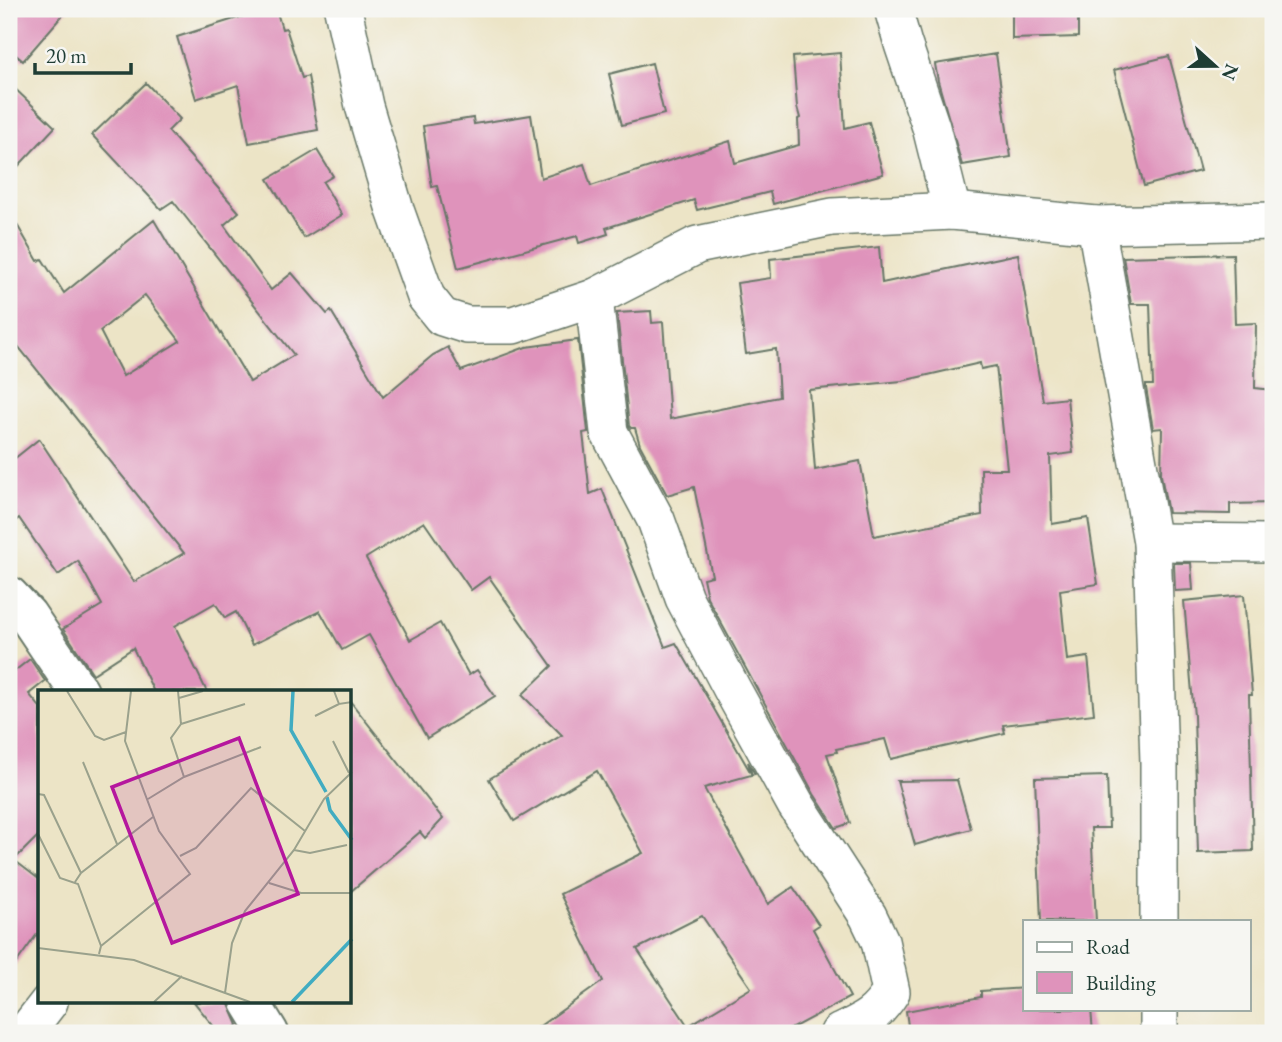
<svg xmlns="http://www.w3.org/2000/svg" width="1282" height="1042" font-family="'EB Garamond',serif">
<style>
.building{fill:#df93bb;fill-rule:evenodd}
.lines{fill:none;stroke-linecap:round;stroke-linejoin:round}
.minor-casing{stroke:#677767;stroke-width:40}
.tertiary-casing{stroke:#677767;stroke-width:42}
.minor{stroke:#fff;stroke-width:37}
.tertiary{stroke:#fff;stroke-width:38}
.inset-river{fill:none;stroke:#41acc1;stroke-width:3.5}
.inset-road{fill:none;stroke:#9aa18c;stroke-width:2}
.view{fill:#b5179e;fill-opacity:0.15;stroke:#b5179e;stroke-width:3.5}
.inset-edge{fill:none;stroke:#1f3d34;stroke-width:3.5}
</style>
<rect width="100%" height="100%" fill="#f6f6f2"/>
<filter id="ink" filterUnits="userSpaceOnUse"><feTurbulence type="fractalNoise" baseFrequency=".0143" numOctaves="2"/><feDisplacementMap in="SourceGraphic" scale="14" xChannelSelector="R" yChannelSelector="G"/><feConvolveMatrix kernelMatrix="1 2 1 2 8 2 1 2 1" color-interpolation-filters="sRGB"/></filter>
<filter id="wash" filterUnits="userSpaceOnUse"><feTurbulence type="fractalNoise" baseFrequency=".00686" numOctaves="4" result="noise"/><feDisplacementMap in="SourceGraphic" scale="28" xChannelSelector="R" yChannelSelector="G"/><feGaussianBlur stdDeviation="1.57" result="paint"/><feColorMatrix in="noise" values="0 0 0 0 0 0 0 0 0 0 0 0 0 0 0 0 0 1.4 0 .05"/><feComposite in="paint" operator="in"/></filter>
<g filter="url(#wash)">
<rect width="100%" height="100%" fill="#ece4c6"/>
<g id="blocks">
<!-- building -->
<g class="building">
<polygon points="9,9 68,9 23,61 9,49"/>
<polygon points="266,9 276,9 282,29 286,28 302,78 308,76 318,130 249,143 238,85 196,99 177,37"/>
<polygon points="1012,9 1078,9 1078,37 1012,39"/>
<polygon points="840,53 845,128 869,122 883,174 773,204 770,192 697,210 694,200 606,228 608,234 579,243 577,236 458,268 437,186 432,187 423,126 473,118 474,124 531,115 541,178 584,164 591,186 730,141 735,163 799,145 798,119 800,118 797,107 793,57"/>
<polygon points="996,54 1011,157 962,165 938,81 935,64"/>
<polygon points="1169,56 1200,171 1144,186 1114,70"/>
<polygon points="652,63 664,114 622,125 609,74"/>
<polygon points="9,83 55,127 9,176"/>
<path d="M 146,83 L 180,119 L 168,131 L 239,212 L 224,225 L 271,290 L 292,273 L 327,314 L 331,311 L 383,397 L 433,355 L 448,347 L 461,371 L 526,347 L 578,340 L 588,432 L 583,433 L 590,494 L 602,489 L 665,647 L 676,643 L 752,775 L 748,762 L 755,774 L 704,788 L 768,904 L 793,887 L 819,925 L 813,929 L 850,997 L 783,1033 L 530,1033 L 603,981 L 560,894 L 643,853 L 597,771 L 514,821 L 489,779 L 562,735 L 522,695 L 552,666 L 489,577 L 471,590 L 424,522 L 366,558 L 410,640 L 440,623 L 469,675 L 477,670 L 495,696 L 427,738 L 369,635 L 342,650 L 320,611 L 252,645 L 236,612 L 225,618 L 215,603 L 175,626 L 207,692 L 154,692 L 133,648 L 93,674 L 63,629 L 102,605 L 78,561 L 58,575 L 19,518 L 9,526 L 9,463 L 39,439 L 134,582 L 184,553 L 9,335 L 9,211 L 38,261 L 42,259 L 64,293 L 154,220 L 250,382 L 294,355 L 173,201 L 161,209 L 92,135 ZM 145,295 L 180,341 L 123,376 L 100,331 ZM 702,916 L 751,988 L 688,1026 L 637,949 Z"/>
<polygon points="317,150 333,176 323,182 342,215 304,238 268,179"/>
<path d="M 879,247 L 882,283 L 1018,254 L 1043,401 L 1067,398 L 1073,453 L 1050,456 L 1052,524 L 1088,518 L 1098,584 L 1060,590 L 1067,660 L 1088,657 L 1094,714 L 1003,725 L 1005,733 L 891,759 L 885,739 L 836,749 L 837,752 L 827,754 L 850,823 L 836,828 L 814,794 L 707,597 L 703,578 L 712,576 L 694,487 L 667,495 L 640,445 L 635,428 L 631,428 L 629,426 L 617,313 L 651,311 L 652,323 L 663,322 L 670,419 L 779,397 L 776,349 L 746,354 L 737,283 L 771,278 L 770,259 ZM 980,363 L 981,369 L 996,366 L 1007,469 L 981,469 L 982,515 L 874,536 L 860,461 L 815,470 L 809,390 L 902,381 Z"/>
<polygon points="1233,254 1235,324 1256,323 1255,388 1273,390 1273,503 1230,504 1230,514 1168,513 1161,475 1162,428 1153,429 1146,388 1146,385 1153,385 1150,304 1131,304 1123,257"/>
<polygon points="1174,563 1191,563 1193,590 1175,591"/>
<polygon points="1244,595 1252,695 1249,695 1253,851 1198,853 1194,716 1184,601"/>
<polygon points="30,659 45,681 29,694 40,707 40,834 14,860 40,880 40,930 9,973 9,669 12,673"/>
<polygon points="350,701 443,819 425,838 420,832 350,892"/>
<polygon points="1107,776 1109,828 1091,828 1096,921 1041,921 1035,778"/>
<polygon points="957,780 971,829 915,845 897,781"/>
<polygon points="1025,988 1025,1009 1091,1009 1093,1033 909,1033 906,1011 981,997 981,991"/>
<polygon points="194,1002 228,1002 238,1025 226,1033 219,1033"/>
</g>
</g>
</g>
<g filter="url(#ink)">
<use href="#blocks" fill-opacity="0" stroke="#677767" stroke-width="2"/>
<g class="lines">
<!-- minor casing -->
<g class="minor-casing">
<g id="minor">
<polyline points="343,9 364,106 395,210 426,297 442,317 467,325 513,325 594,298 697,245 832,217 952,211 1096,225 1273,221"/>
<polyline points="893,9 903,44 931,127 952,211"/>
<polyline points="1096,225 1152,542 1159,763 1159,921"/>
<path d="M 594,298 L 609,432 L 656,520 L 684,598 L 732,689 L 796,805 L 868,916 L 880,941 L 891,992 C 876,1016 864,1021 839,1033"/>
<polyline points="1152,542 1273,543"/>
<polyline points="25,1033 49,1002"/>
<polyline points="1159,1033 1159,1009"/>
</g>
</g>
<!-- tertiary casing -->
<g class="tertiary-casing">
<g id="tertiary">
<polyline points="9,596 27,615 79,692"/>
<polyline points="250,1002 269,1033"/>
</g>
</g>
<!-- minor -->
<use href="#minor" class="minor"/>
<!-- tertiary -->
<use href="#tertiary" class="tertiary"/>
</g>
</g>
<!-- overview -->
<g transform="translate(38 690)">
<rect width="313" height="313" fill="#ece4c6"/>
<path class="inset-river" d="M 255,1 L 253,40 L 288,102M 289,107 L 292,120 L 314,150M 254,312 L 314,249"/>
<path class="inset-road" d="M 29,1 L 57,46 L 66,50 L 88,42M 140,1 L 143,34 L 133,48 L 146,87M 296,1 L 301,14 L 314,12M 141,8 L 165,1M 277,26 L 301,14M 143,34 L 207,14M 295,51 L 311,83M 45,72 L 79,154M 0,104 L 6,105 L 43,183M 110,109 L 146,87 L 223,57M 0,144 L 22,188 L 40,194 L 63,256 L 61,264M 256,160 L 272,163 L 309,155M 142,166 L 158,158 L 213,98 L 267,141M 37,192 L 43,183 L 115,127M 231,193 L 263,203 L 314,203M 63,256 L 152,184 L 121,141 L 87,51 L 93,1M 0,258 L 96,270 L 212,312M 187,303 L 194,253 L 207,221 L 256,160 L 286,109 L 314,82M 116,312 L 144,286"/>
<path class="view" d="M 201,48 L 260,204 L 134,253 L 74,97 Z"/>
<rect width="313" height="313" class="inset-edge"/>
</g>
<!-- margin -->
<rect width="1282" height="1042" fill="none" stroke="#f6f6f2" stroke-width="35"/>
<!-- legend -->
<rect x="1023" y="920" width="228" height="91" fill="#f6f6f2" stroke="#a0aca6" stroke-width="2"/>
<rect x="1037" y="942" width="35" height="10" fill="#ffffff" stroke="#a0aca6" stroke-width="2"/>
<text x="1086" y="954" font-size="21" fill="#1f3d34">Road</text>
<rect x="1037" y="972" width="35" height="21" fill="#df93bb" stroke="#a0aca6" stroke-width="2"/>
<text x="1086" y="990" font-size="21" fill="#1f3d34">Building</text>
<!-- north arrow -->
<g transform="translate(1215 66) rotate(111)" stroke="#f6f6f2" stroke-width="5" paint-order="stroke">
<path d="M0-5L12 26L0 18L-12 26Z" fill="#1f3d34"/>
<text y="-10" font-size="19" font-weight="bold" text-anchor="middle" fill="#1f3d34">N</text>
</g>
<!-- scale -->
<path d="M35 63v10h96v-10" fill="none" stroke="#1f3d34" stroke-width="3.5"/>
<text x="46" y="63" font-size="21" fill="#1f3d34" stroke="#f6f6f2" stroke-width="5" paint-order="stroke">20 m</text>
</svg>
